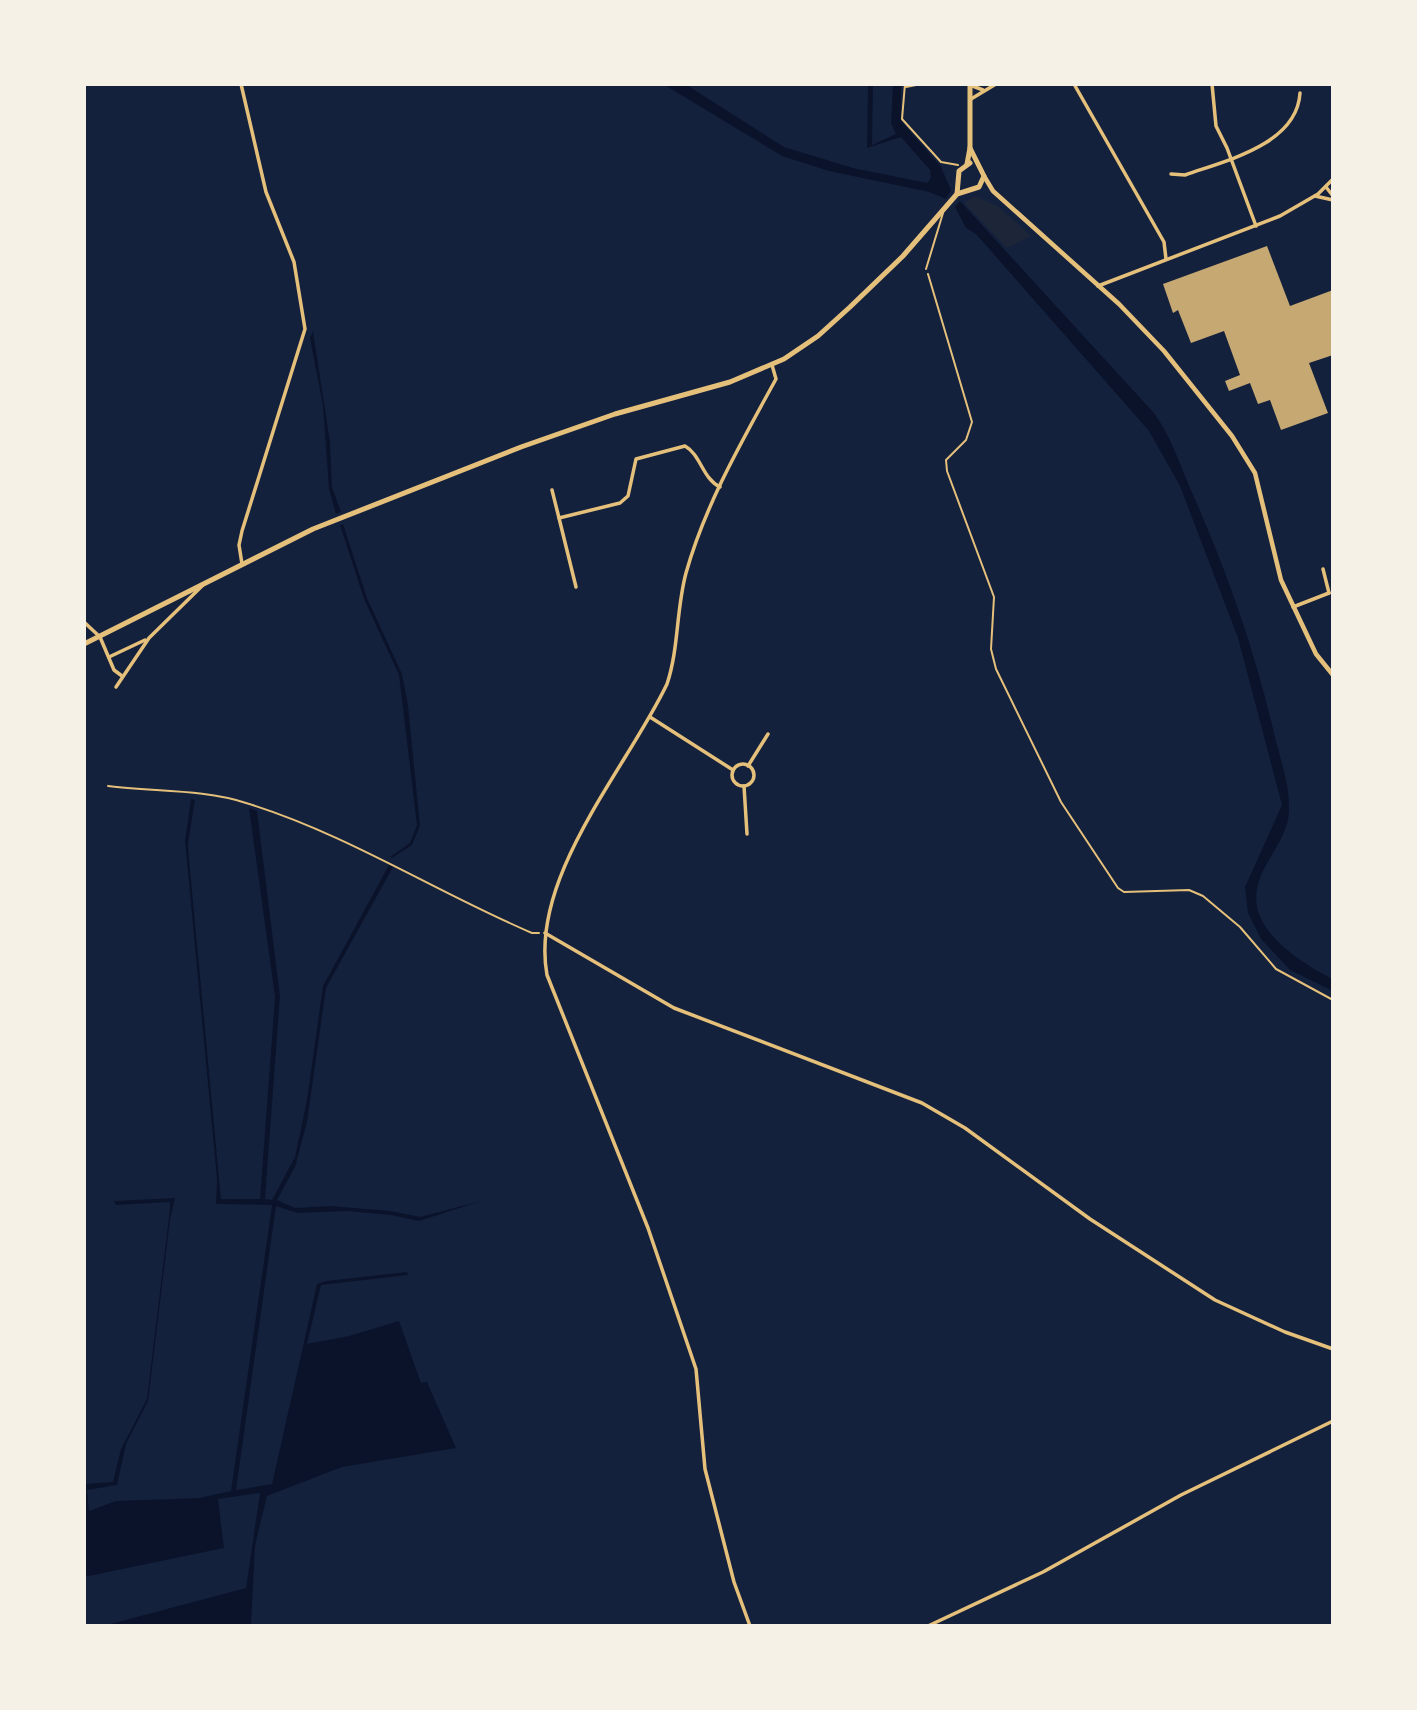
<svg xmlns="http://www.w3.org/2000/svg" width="1417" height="1710" font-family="'Fira Sans Condensed',sans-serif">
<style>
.green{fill:#1d2539}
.water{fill:#0b132b}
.building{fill:#c6a872}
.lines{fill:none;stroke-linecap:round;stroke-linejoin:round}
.path{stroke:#e5c07b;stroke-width:2}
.service{stroke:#e5c07b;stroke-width:2}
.minor{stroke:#e5c07b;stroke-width:3.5}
.tertiary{stroke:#e5c07b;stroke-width:4.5}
.secondary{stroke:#e5c07b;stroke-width:5}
</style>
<rect width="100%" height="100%" fill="#14213d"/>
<!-- green -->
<polygon class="green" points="975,196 999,207 1031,236 1007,248 964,203"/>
<!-- water -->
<g class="water">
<polygon points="663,84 685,84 784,147 853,168 927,183 931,178 930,170 901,137 867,148 868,84 873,84 872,145 896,134 891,123 893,84 901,84 901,121 941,167 951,190 946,199 929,192 829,171 782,156"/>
<path d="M 960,201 L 1153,412 C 1170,434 1179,462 1190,488 C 1226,568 1254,648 1274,733 C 1280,759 1290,784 1289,811 C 1288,848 1245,873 1259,914 C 1269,942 1308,967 1333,979 L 1333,991 L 1290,970 L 1261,939 L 1248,913 L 1245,887 L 1282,805 L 1238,638 L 1180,486 L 1149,431 L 976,234 L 966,228 L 955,207 Z"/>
<polygon points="313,331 330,442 332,487 341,512 336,514 329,489 323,406 310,338"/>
<polygon points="343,524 367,598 402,674 408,705 420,826 412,845 392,858 390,857 410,843 417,825 399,675 364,599 340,525"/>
<polygon points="191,799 195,800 188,843 189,859 221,1199 260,1199 275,997 249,808 257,811 280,996 265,1199 272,1200 295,1157 307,1100 323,986 389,865 393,867 326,988 307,1122 295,1167 277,1200 295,1208 330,1206 391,1211 420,1217 481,1201 419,1221 391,1215 347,1211 297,1213 276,1206 236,1490 272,1484 317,1284 326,1281 407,1272 408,1275 321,1285 307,1344 349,1336 399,1321 421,1383 427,1382 456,1448 342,1467 267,1496 255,1546 251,1626 103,1626 246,1588 260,1493 218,1499 224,1548 84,1577 84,1484 113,1482 121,1449 147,1399 170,1209 170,1202 116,1205 114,1201 175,1198 170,1220 148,1401 126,1444 117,1485 87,1490 89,1511 116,1501 199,1498 231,1491 272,1205 216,1204 217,1179 185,841"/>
</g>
<!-- building -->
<polygon class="building" points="1267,246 1290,306 1333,290 1333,355 1309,363 1328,413 1281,430 1270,400 1258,404 1250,383 1229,391 1225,381 1240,375 1224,331 1191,343 1178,310 1173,313 1163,284"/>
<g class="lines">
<!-- path -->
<g class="path">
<polyline points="905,84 902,119 941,162 958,165"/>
<polyline points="906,87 921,84"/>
<polyline points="928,274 972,422 966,440 946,460 947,471 994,597 991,649 996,669 1061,802 1118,888 1124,892 1189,890 1203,896 1240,927 1276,969 1333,1000"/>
<path d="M 108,786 C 152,792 203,789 246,803 C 347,834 436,892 532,933 L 539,933"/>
</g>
<!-- service -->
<polyline class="service" points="926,269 943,213"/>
<!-- minor -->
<g class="minor">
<polyline points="241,84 266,192 294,262 305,329 242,531 239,545 242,564"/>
<polyline points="1074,84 1164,242 1166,259"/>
<polyline points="1212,84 1216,126 1227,148 1256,226"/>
<polyline points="970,85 983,90"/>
<polyline points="971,99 996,84"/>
<path d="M 1171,174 L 1185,175 C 1224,161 1297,145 1300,93"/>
<polyline points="1326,187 1333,196"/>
<polyline points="1315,196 1333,200"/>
<polyline points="1098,286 1280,216 1318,194 1333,179"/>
<path d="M 552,490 L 559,518 L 620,503 L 628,496 L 636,459 L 685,446 C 701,455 702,478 720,487"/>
<polyline points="559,518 576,587"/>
<polyline points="1323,569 1329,593"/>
<polyline points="1293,607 1329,593"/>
<polyline points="84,622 100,637 114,670 122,676"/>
<polyline points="109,657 145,640"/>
<polyline points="116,687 149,638 203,585"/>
<polyline points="650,717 733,770"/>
<circle cx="743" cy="775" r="11"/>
<polyline points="748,766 768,734"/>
<polyline points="744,786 747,834"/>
<polyline points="545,933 674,1008 922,1103 965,1128 1090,1219 1215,1300 1285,1332 1333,1349"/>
<path d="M 750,1626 L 734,1582 L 705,1469 L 696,1369 L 648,1228 L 547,975 C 529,877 627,768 667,684 C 679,648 676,610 686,573 C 705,505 742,441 776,379 L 772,365"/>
<polyline points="928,1626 1043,1572 1181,1495 1333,1421"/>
</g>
<!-- tertiary -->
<polyline class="tertiary" points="984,176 993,191 1119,304 1164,351 1232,436 1255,473 1281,580 1316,654 1333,675"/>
<!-- secondary -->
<g class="secondary">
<polyline points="967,164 970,148 970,84"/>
<polyline points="957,194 959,171 970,163"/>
<polyline points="84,644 313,529 521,447 615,414 730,382 784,359 818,336 850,307 903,256 957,194 979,187 984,176 970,148"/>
</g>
</g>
<!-- border -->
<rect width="1417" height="1710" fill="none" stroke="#f6f1e7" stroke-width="172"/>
</svg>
